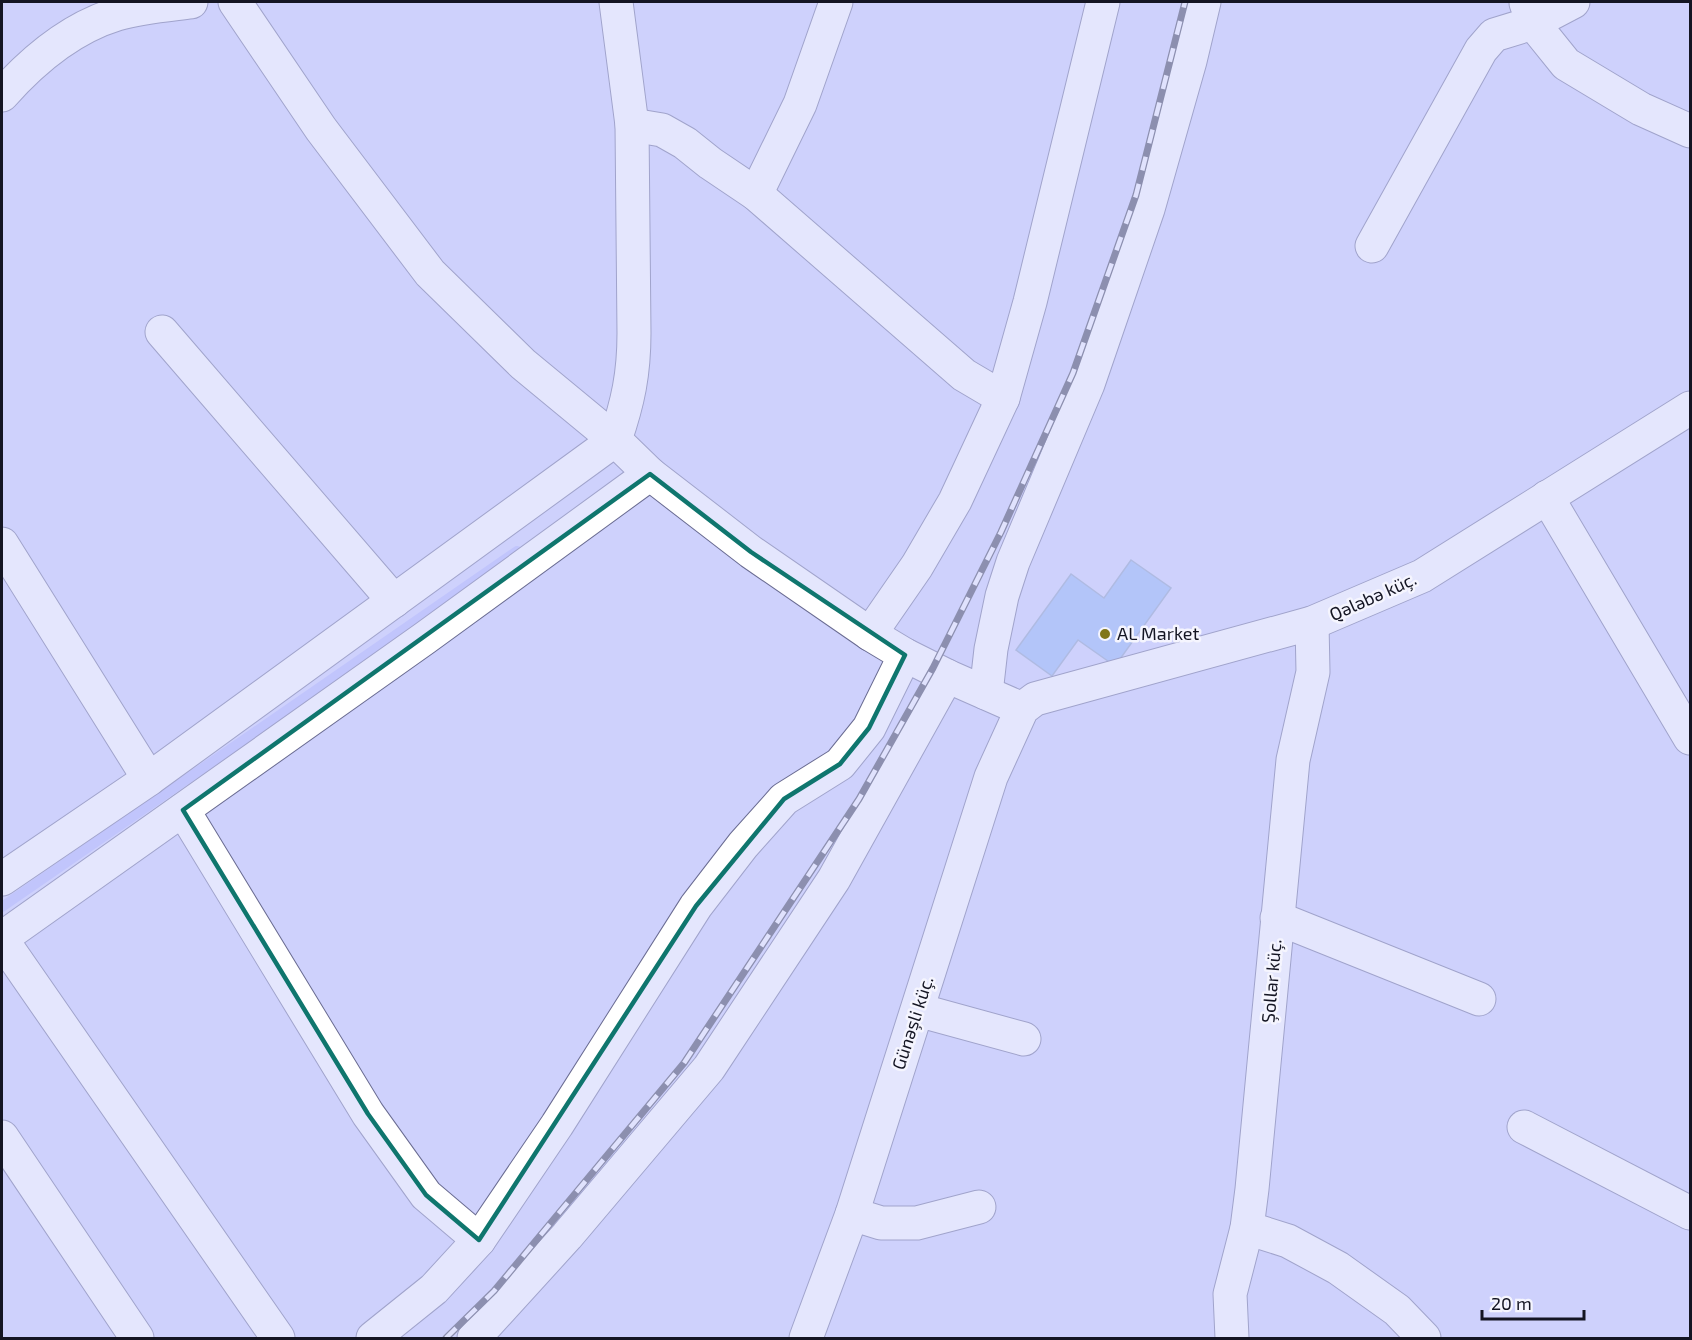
<svg xmlns="http://www.w3.org/2000/svg" width="1692" height="1340" font-family="'Exo 2',sans-serif">
<style>
.lines{fill:none;stroke-linecap:round;stroke-linejoin:round}
.stream{stroke:#b2b5fc;stroke-width:10}
.building{fill:#92b6f7;stroke:#8b9fc4;stroke-width:1.5}
.minor-casing{stroke:#6a6c92;stroke-width:35}
.minor{stroke:#fff;stroke-width:33}
.rail-casing{stroke:#3d3f53;stroke-width:7}
.rail{stroke:#f5f5fe;stroke-width:4.5;stroke-dasharray:14;stroke-linecap:butt}
.marked{fill:none;stroke:#0f766e;stroke-width:4.5;stroke-linejoin:round}
.poi-dot{fill:#817619;stroke:#f5f5fe;stroke-width:2}
.labels{text-anchor:middle;stroke-width:5;stroke-linejoin:round;paint-order:stroke}
.street-label{font-size:18px;fill:#141523;stroke:#f5f5fe}
.poi-label{font-size:18px;fill:#141523;stroke:#f5f5fe;text-anchor:start}
</style>
<rect width="100%" height="100%" fill="#ced1fc"/>
<g class="lines">
<!-- stream -->
<polyline class="stream" points="2,907 517,551"/>
</g>
<!-- building -->
<polygon class="building" points="1131,560 1171,588 1115,666 1078,640 1052,676 1016,650 1071,574 1104,598"/>
<g class="lines">
<!-- minor casing -->
<g class="minor-casing">
<g id="minor">
<polyline points="235,2 321,129 430,273 523,364 615,440 650,474 751,552 870,634 905,655 947,676 1022,709"/>
<polyline points="1526,3 1533,23 1566,64 1641,109 1690,131"/>
<path d="M 2,95 C 33,60 71,28 117,14 C 141,7 167,5 191,2"/>
<polyline points="632,125 662,130 685,143 710,163 756,194 964,375 1003,398"/>
<polyline points="756,194 800,104 836,2"/>
<polyline points="1372,246 1481,50 1494,35 1533,23 1573,2"/>
<polyline points="162,332 394,601"/>
<polyline points="1547,497 1690,738"/>
<polyline points="2,544 149,779"/>
<polyline points="870,634 917,566 955,501 1003,398 1030,302 1103,2"/>
<polyline points="986,693 991,649 1002,596 1013,562 1088,384 1148,209 1190,61 1204,2"/>
<polyline points="183,810 368,1114 426,1195 479,1240"/>
<path d="M 2,879 L 149,779 L 615,440 C 628,402 634,374 634,333 L 632,125 L 616,2"/>
<polyline points="1277,918 1479,999"/>
<polyline points="2,938 425,638 650,474"/>
<polyline points="2,940 278,1338"/>
<polyline points="918,1010 1024,1039"/>
<polyline points="1524,1127 1690,1213"/>
<polyline points="2,1137 137,1338"/>
<polyline points="852,1214 881,1223 917,1223 979,1207"/>
<polyline points="1247,1228 1288,1241 1338,1268 1397,1310 1424,1338"/>
<polyline points="373,1338 434,1289 479,1240 557,1125 696,906 743,845 784,799 840,764 869,728 905,655"/>
<polyline points="474,1338 567,1236 709,1068 834,879 947,676"/>
<polyline points="806,1338 852,1214 991,777 1022,709 1035,699 1312,623 1422,576 1690,408"/>
<polyline points="1232,1338 1230,1294 1247,1228 1252,1189 1293,760 1313,672 1312,623"/>
</g>
</g>
<!-- minor -->
<use href="#minor" class="minor"/>
<!-- rail casing -->
<g class="rail-casing">
<polyline id="rail" points="446,1338 494,1291 684,1063 859,799 933,668 1001,532 1073,373 1136,195 1185,2"/>
</g>
<!-- rail -->
<use href="#rail" class="rail"/>
</g>
<!-- marked area -->
<path d="M0 0H1692V1340H0ZM 650,474 L 751,552 L 905,655 L 869,728 L 840,764 L 784,799 L 696,906 L 479,1240 L 426,1195 L 368,1114 L 183,810 Z" fill="#ced1fc" fill-opacity=".55" fill-rule="evenodd"/>
<path class="marked" d="M 650,474 L 751,552 L 905,655 L 869,728 L 840,764 L 784,799 L 696,906 L 479,1240 L 426,1195 L 368,1114 L 183,810 Z"/>
<!-- markers -->
<circle class="poi-dot" cx="1105" cy="634" r="6"/>
<g class="labels">
<!-- street labels -->
<g class="street-label">
<text transform="translate(1373 597) rotate(-24)" y="6">Qələbə küç.</text>
<text transform="translate(1272 981) rotate(-85)" y="6">Şollar küç.</text>
<text transform="translate(913 1023) rotate(-72)" y="6">Günəşli küç.</text>
</g>
<!-- poi labels -->
<g class="poi-label">
<text x="1117" y="640">AL Market</text>
</g>
</g>
<!-- border -->
<rect width="1692" height="1340" fill="none" stroke="#141523" stroke-width="6"/>
<!-- scale -->
<path d="M1482 1310v9h102v-9" fill="none" stroke="#141523" stroke-width="3"/>
<text x="1491" y="1310" font-size="18" fill="#141523" stroke="#f5f5fe" stroke-width="4.5" paint-order="stroke">20 m</text>
</svg>
